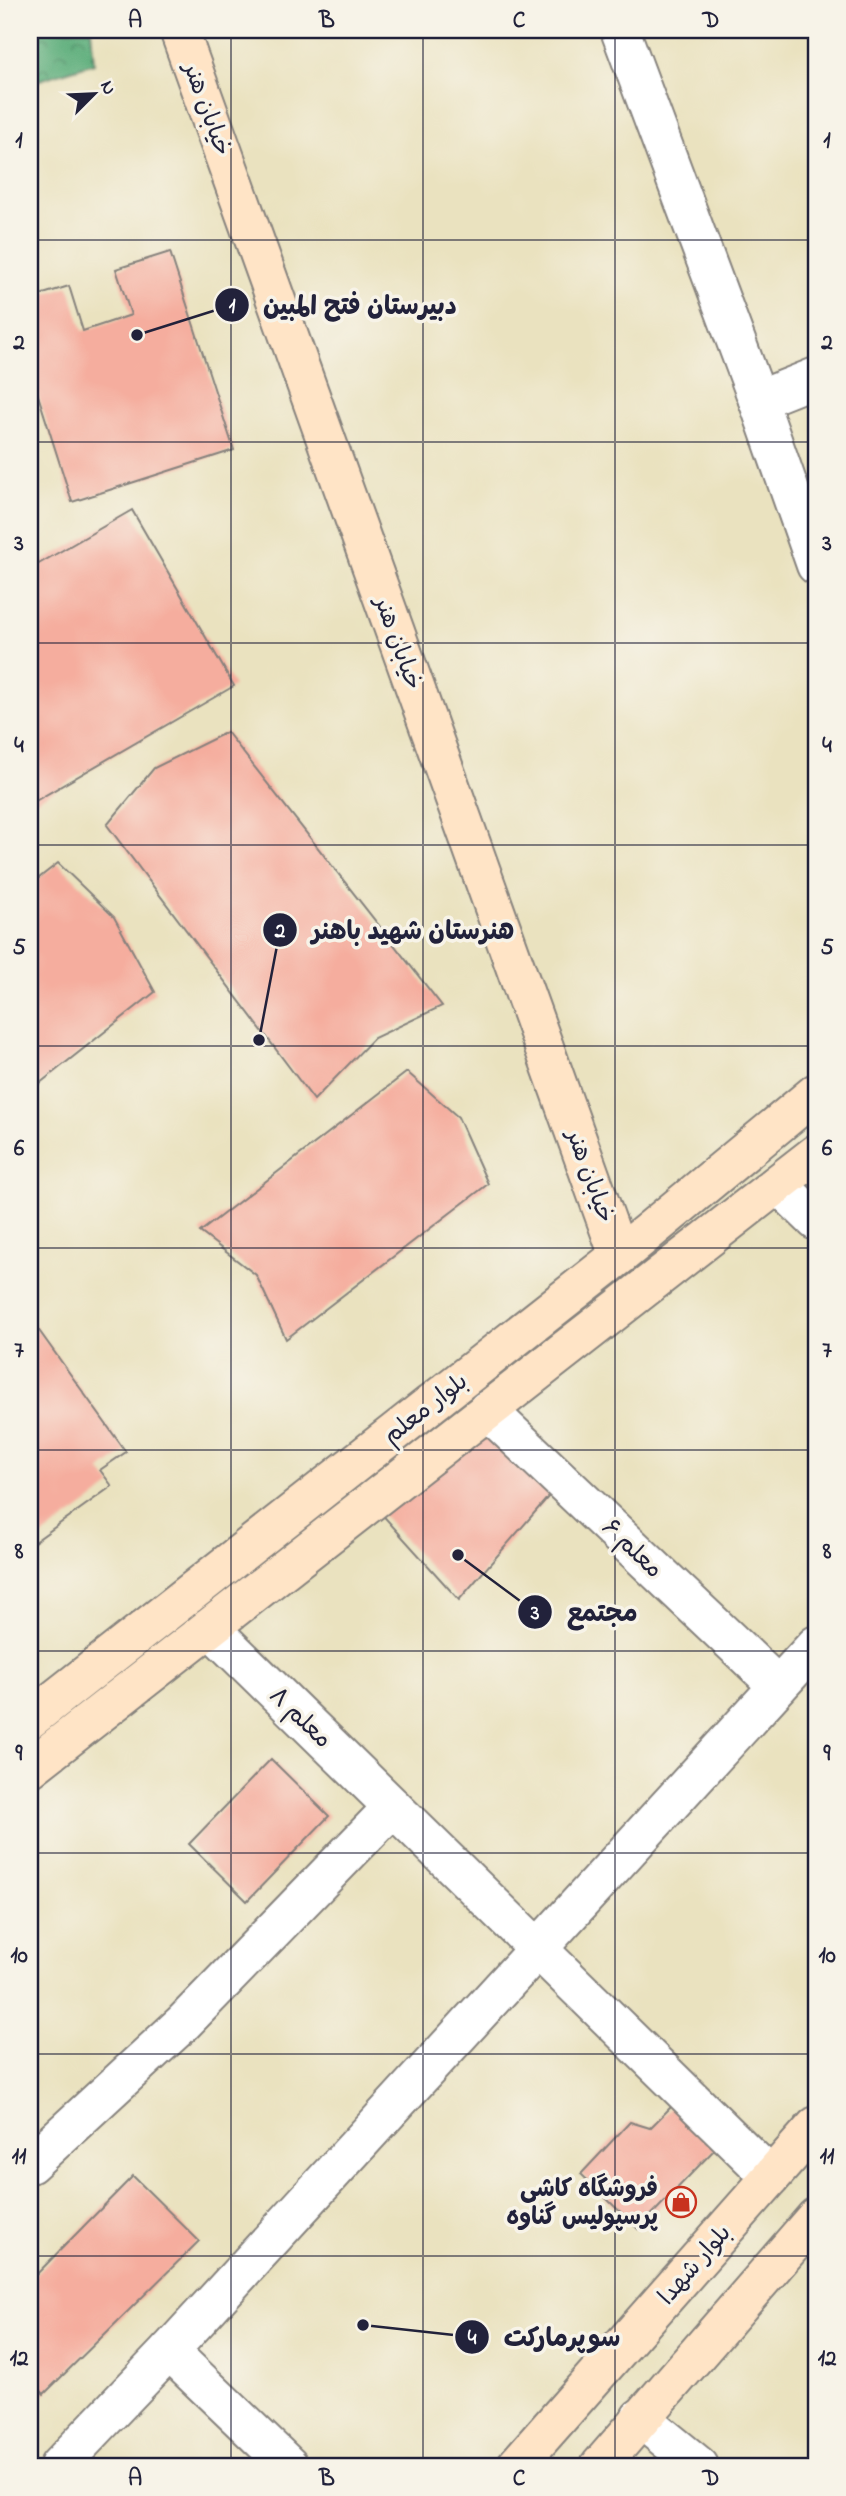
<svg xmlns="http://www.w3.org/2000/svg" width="846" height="2496" font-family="'Indie Flower','Playpen Sans Arabic',sans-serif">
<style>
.forest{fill:url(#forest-crowns);stroke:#3f685a;stroke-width:2}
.building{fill:#f5ad9e}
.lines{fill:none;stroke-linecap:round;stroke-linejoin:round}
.street-casing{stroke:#86827d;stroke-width:42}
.secondary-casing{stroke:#86827d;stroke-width:42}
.street{stroke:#fff;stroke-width:38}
.secondary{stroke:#ffe4c6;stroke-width:38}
.grid{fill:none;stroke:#22223b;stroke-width:2;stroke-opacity:0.55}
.labels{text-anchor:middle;stroke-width:7;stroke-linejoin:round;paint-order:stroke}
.street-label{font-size:24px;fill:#22223b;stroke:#f7f3e8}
.poi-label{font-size:24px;font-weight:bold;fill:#22223b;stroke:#f7f3e8;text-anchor:end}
.leader{fill:none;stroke:#22223b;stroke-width:2.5}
.callout-dot{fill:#22223b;stroke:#f7f3e8;stroke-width:2.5}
.mark-label{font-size:21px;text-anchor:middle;font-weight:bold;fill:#fff}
.callout-label{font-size:26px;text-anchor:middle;font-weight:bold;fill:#22223b;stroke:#f7f3e8;stroke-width:7;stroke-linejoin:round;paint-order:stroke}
.neatline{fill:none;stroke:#22223b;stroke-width:2.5}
.grid-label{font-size:23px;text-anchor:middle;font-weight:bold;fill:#22223b}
</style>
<defs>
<pattern id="forest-crowns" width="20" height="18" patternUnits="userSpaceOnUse" patternTransform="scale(1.75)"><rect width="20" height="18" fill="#5cad7a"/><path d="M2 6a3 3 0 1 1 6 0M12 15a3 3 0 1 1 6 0" fill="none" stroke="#4c8c65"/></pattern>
</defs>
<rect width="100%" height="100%" fill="#f7f3e8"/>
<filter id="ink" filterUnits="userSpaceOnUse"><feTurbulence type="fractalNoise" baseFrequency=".0143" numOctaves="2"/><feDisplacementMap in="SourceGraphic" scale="14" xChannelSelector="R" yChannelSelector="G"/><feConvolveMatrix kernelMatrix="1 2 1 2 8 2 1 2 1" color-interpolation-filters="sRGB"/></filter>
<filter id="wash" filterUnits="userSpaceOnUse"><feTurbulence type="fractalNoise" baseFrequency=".00686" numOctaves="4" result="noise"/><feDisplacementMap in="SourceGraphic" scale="28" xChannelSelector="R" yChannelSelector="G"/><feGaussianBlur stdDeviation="1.57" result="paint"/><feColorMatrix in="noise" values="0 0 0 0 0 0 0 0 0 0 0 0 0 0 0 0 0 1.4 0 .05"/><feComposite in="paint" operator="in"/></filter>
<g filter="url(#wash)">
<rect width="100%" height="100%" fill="#eae2bf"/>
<!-- forest -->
<polygon class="forest" points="30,30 91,30 94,63 30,83"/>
<g id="blocks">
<!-- building -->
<g class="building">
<polygon points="170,252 234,450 72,502 30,370 30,298 69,286 83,331 131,315 116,269"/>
<polygon points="132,510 234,686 30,804 30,569"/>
<polygon points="227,732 442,1006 374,1038 314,1100 107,825 154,768"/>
<polygon points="58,863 114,917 155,992 30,1091 30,885"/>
<polygon points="407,1072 458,1117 488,1184 286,1339 256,1275 200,1232"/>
<polygon points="30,1318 126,1452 100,1470 112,1486 30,1545"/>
<polygon points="487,1425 555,1489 459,1600 378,1510"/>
<polygon points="271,1759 329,1816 247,1901 189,1844"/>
<polygon points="672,2106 715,2149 638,2229 581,2174 630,2122 650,2128"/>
<polygon points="133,2176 199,2241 44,2394 30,2379 30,2281"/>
</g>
</g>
</g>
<g filter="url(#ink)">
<use href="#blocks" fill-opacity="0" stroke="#86827d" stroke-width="2"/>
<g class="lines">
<!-- street casing -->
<g class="street-casing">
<g id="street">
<polyline points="620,30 758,400 816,565"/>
<polyline points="758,400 816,377"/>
<polyline points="778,1184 816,1221"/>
<polyline points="487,1410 778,1686"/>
<polyline points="210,1628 771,2177"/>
<polyline points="30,2164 183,2023 393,1807"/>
<polyline points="169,2351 289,2466"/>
<polyline points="640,2418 699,2466"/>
<polyline points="59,2466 169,2351 816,1645"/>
</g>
</g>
<!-- secondary casing -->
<g class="secondary-casing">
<g id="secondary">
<polyline points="179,30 619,1256"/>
<polyline points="30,1719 619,1256 816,1093"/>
<polyline points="30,1768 816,1154"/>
<polyline points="516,2466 816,2126"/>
<polyline points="600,2466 816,2217"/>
</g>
</g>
<!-- street -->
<use href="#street" class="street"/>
<!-- secondary -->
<use href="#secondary" class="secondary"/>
</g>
</g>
<!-- grid -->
<path class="grid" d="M 231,30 L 231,2466M 423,30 L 423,2466M 615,30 L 615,2466M 30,240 L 816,240M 30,442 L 816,442M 30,643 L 816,643M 30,845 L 816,845M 30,1046 L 816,1046M 30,1248 L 816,1248M 30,1450 L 816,1450M 30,1651 L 816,1651M 30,1853 L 816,1853M 30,2054 L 816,2054M 30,2256 L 816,2256"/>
<!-- icons -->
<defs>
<g id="shop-ring" transform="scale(1.575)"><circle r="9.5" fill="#f7f3e8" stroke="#c8321e" stroke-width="1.5"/><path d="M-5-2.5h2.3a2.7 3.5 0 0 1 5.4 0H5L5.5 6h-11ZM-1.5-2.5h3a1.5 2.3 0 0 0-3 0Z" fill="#c8321e"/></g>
</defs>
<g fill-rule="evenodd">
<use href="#shop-ring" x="681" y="2202"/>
</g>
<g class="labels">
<!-- street labels -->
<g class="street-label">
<text transform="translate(208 109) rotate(70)" y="8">خیابان هنر</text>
<text transform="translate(399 643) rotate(70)" y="8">خیابان هنر</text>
<text transform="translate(591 1176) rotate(70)" y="8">خیابان هنر</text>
<text transform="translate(425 1408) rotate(-38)" y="8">بلوار معلم</text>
<text transform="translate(633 1548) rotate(44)" y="8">معلم ۶</text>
<text transform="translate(301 1717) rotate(44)" y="8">معلم ۸</text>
<text transform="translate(694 2264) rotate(-49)" y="8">بلوار شهدا</text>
</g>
<!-- poi labels -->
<g class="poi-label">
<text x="658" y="2196">فروشگاه کاشی<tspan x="658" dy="28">پرسپولیس گناوه</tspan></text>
</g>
</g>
<!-- callouts -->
<path class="leader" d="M137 335L232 305M259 1040L280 930M458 1555L535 1612M363 2325L472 2337"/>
<g class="callout-dot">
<circle cx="137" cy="335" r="7"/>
<circle cx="259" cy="1040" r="7"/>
<circle cx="458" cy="1555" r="7"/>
<circle cx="363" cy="2325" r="7"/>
<circle cx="232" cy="305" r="18"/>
<circle cx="280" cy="930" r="18"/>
<circle cx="535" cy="1612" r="18"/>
<circle cx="472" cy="2337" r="18"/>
</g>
<g class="mark-label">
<text x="232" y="312">1</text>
<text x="280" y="937">2</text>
<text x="535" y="1619">3</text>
<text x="472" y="2344">4</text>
</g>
<g class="callout-label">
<text x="360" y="314">دبیرستان فتح المبین</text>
<text x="413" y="939">هنرستان شهید باهنر</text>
<text x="602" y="1621">مجتمع</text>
<text x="562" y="2346">سوپرمارکت</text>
</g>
<!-- margin -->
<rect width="846" height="2496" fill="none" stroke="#f7f3e8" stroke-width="77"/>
<!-- north arrow -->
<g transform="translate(94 94) rotate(66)" stroke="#f7f3e8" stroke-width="5" paint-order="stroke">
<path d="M0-5L12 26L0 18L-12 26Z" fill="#22223b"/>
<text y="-10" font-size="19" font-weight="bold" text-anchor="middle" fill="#22223b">N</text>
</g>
<rect x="38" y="38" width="770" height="2420" class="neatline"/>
<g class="grid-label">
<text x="135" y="27">A</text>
<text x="327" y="27">B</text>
<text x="519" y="27">C</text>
<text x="711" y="27">D</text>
<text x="19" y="147">1</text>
<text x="827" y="147">1</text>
<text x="19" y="349">2</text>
<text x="827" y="349">2</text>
<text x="19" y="550">3</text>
<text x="827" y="550">3</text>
<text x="19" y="752">4</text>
<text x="827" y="752">4</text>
<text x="19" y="954">5</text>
<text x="827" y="954">5</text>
<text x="19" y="1155">6</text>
<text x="827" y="1155">6</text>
<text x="19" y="1357">7</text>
<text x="827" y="1357">7</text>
<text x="19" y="1558">8</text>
<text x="827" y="1558">8</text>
<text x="19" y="1760">9</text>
<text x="827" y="1760">9</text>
<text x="19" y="1962">10</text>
<text x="827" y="1962">10</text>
<text x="19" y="2163">11</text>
<text x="827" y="2163">11</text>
<text x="19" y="2365">12</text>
<text x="827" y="2365">12</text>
<text x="135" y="2485">A</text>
<text x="327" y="2485">B</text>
<text x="519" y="2485">C</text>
<text x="711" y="2485">D</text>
</g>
</svg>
